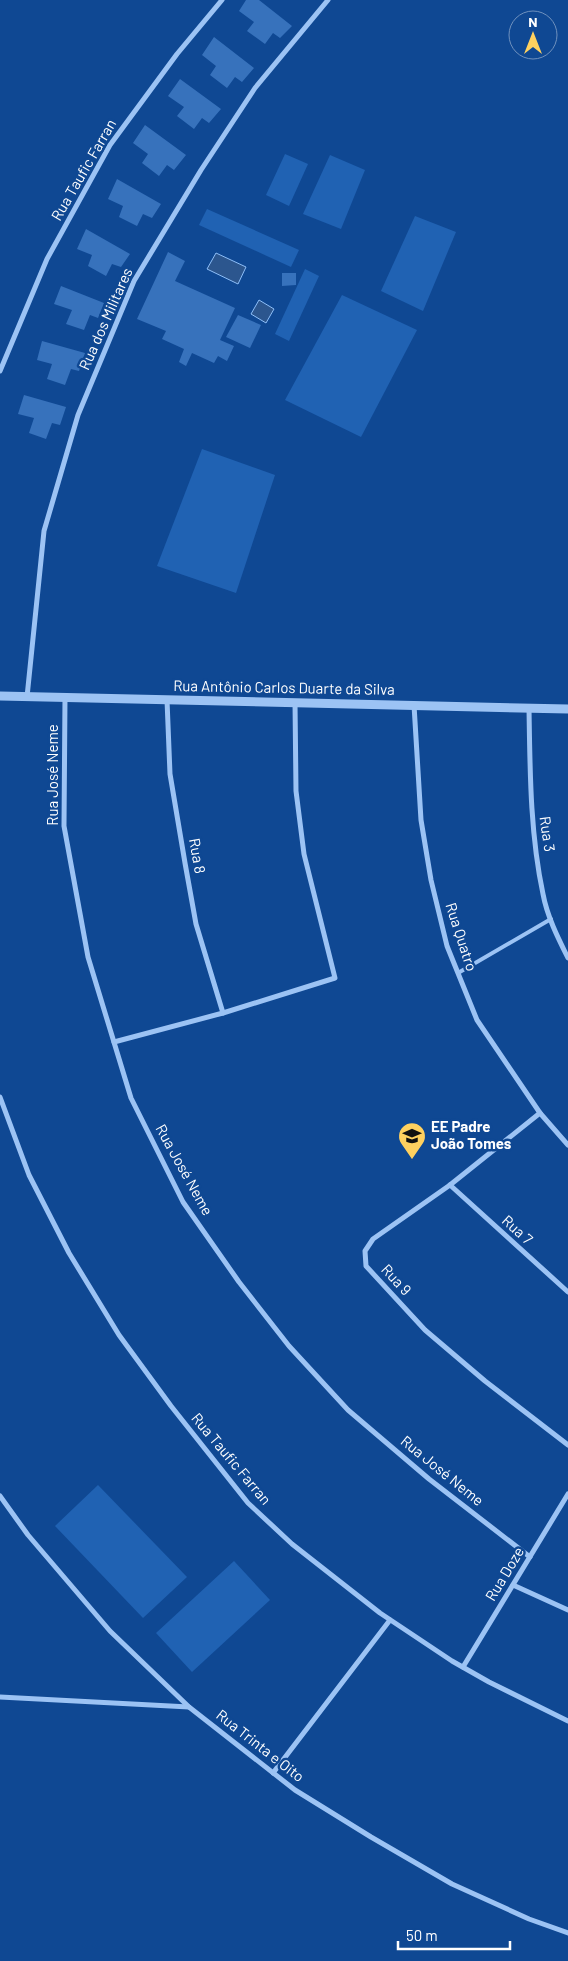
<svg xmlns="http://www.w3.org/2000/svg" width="568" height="1961" font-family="Barlow,sans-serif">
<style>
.green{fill:#2062b3}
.water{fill:#2c568e;stroke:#8dbef8}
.building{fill:#3772bc}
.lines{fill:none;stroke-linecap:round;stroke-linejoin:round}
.service{stroke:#9cc3f4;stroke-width:4}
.minor{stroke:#9cc3f4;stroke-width:5}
.tertiary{stroke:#9cc3f4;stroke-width:9}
.labels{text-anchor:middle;stroke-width:5;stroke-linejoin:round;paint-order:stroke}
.street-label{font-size:15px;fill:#fff;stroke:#0f4893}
.poi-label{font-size:15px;font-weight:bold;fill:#fff;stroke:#0f4893;text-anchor:start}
</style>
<rect width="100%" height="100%" fill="#0f4893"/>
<!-- green -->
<g class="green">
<polygon points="285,154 308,164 289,206 266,195"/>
<polygon points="330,155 365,170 341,229 303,214"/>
<polygon points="207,209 299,250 291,267 199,225"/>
<polygon points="415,216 456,232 423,311 381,291"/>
<polygon points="305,269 319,276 289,341 275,334"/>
<polygon points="342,295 417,330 361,437 285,400"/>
<polygon points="202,449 275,475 236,593 157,566"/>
<polygon points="98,1485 187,1577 143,1618 55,1526"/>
<polygon points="234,1561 270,1600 192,1672 156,1633"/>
</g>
<!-- water -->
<g class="water">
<polygon points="216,253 246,267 238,284 207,269"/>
<polygon points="259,300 274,309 266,323 251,314"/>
</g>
<!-- building -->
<g class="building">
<polygon points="246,0 259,0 292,26 280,38 273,33 265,44 247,31 254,22 239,11"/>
<polygon points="214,37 254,68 242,82 235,77 227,88 210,75 216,66 202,55"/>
<polygon points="180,79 221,109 209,123 202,118 194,129 177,116 184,107 168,96"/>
<polygon points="145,125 186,155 174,170 167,165 159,176 142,163 148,154 133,143"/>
<polygon points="117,179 161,204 152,218 143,214 137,226 119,217 123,206 108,199"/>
<polygon points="86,229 130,254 121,267 112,264 106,276 88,266 92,255 77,249"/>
<polygon points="168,252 185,261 175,281 235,308 220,340 234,346 227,361 218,356 214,363 192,353 186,366 179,362 184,349 162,339 166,331 137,319"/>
<polygon points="282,273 296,273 296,285 282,286"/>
<polygon points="61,286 104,303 98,318 90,315 84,330 66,324 72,310 54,304"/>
<polygon points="238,315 261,325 250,348 226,337"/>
<polygon points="42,341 85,353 79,371 71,369 65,385 47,379 52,364 37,360"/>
<polygon points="24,395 66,407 60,425 52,423 46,439 29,433 34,418 18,414"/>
</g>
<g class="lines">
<!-- service -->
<polyline class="service" points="458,973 551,919"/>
<!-- minor -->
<g class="minor">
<polyline points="0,371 47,259 110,145 177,54 222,0"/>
<polyline points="27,697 44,531 78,415 134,281 201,170 255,88 328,0"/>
<polyline points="65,698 64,826 88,957 131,1098 183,1202 239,1282 289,1346 348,1410 429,1479 530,1557"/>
<polyline points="167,700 170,774 185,863 196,924 223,1013"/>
<polyline points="414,705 421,820 431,880 447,946 477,1020 540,1113 568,1145"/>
<path d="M 529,708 C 530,770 530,833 543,894 C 547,916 558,938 568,958"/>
<polyline points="114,1042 223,1013 335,978 304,854 296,791 295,702"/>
<polyline points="0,1097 29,1175 69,1253 119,1335 171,1406 248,1503 292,1544 380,1613 452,1661 489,1682 568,1721"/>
<polyline points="540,1113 450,1185 373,1239 365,1251 366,1266 425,1330 485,1381 568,1445"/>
<polyline points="450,1185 568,1292"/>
<polyline points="0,1496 28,1535 110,1631 189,1707 295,1790 371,1837 452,1884 529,1919 568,1933"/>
<polyline points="513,1585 568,1610"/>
<polyline points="463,1667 568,1494"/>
<polyline points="0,1697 189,1707"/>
<polyline points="273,1773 390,1620"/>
</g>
<!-- tertiary -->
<polyline class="tertiary" points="0,696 568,709"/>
</g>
<!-- icons -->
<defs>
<g id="school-pin" transform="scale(1.4375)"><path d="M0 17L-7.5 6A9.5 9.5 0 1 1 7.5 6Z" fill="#ffd15f" stroke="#0f4893"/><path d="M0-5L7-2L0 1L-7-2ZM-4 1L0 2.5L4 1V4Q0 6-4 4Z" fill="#111"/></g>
</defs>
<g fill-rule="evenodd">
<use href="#school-pin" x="412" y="1136"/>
</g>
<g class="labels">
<!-- street labels -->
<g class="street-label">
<text transform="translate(84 170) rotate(-60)" y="5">Rua Taufic Farran</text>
<text transform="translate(106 319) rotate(-66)" y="5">Rua dos Militares</text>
<text transform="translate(284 688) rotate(1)" y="5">Rua Antônio Carlos Duarte da Silva</text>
<text transform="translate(53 775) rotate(-90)" y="5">Rua José Neme</text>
<text transform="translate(547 834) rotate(82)" y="5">Rua 3</text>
<text transform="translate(197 856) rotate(80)" y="5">Rua 8</text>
<text transform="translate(461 937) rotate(72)" y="5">Rua Quatro</text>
<text transform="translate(184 1170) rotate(61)" y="5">Rua José Neme</text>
<text transform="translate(517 1230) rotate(42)" y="5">Rua 7</text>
<text transform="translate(396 1280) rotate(47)" y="5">Rua 9</text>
<text transform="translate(231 1459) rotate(50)" y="5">Rua Taufic Farran</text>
<text transform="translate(442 1471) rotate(39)" y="5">Rua José Neme</text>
<text transform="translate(505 1574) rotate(-59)" y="5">Rua Doze</text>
<text transform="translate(260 1746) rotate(38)" y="5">Rua Trinta e Oito</text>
</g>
<!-- poi labels -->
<g class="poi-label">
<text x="431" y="1132">EE Padre<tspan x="431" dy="17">João Tomes</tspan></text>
</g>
</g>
<!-- north arrow -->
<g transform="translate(533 35)"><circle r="24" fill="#0f4893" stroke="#6f91be"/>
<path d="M0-4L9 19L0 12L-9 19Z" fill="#ffd15f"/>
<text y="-8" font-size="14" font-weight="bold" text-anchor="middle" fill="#ffffff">N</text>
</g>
<!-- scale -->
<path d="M398 1941v8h112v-8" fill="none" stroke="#ffffff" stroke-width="2.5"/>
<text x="406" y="1941" font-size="15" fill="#ffffff" stroke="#0f4893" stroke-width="4" paint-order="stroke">50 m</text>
</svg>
